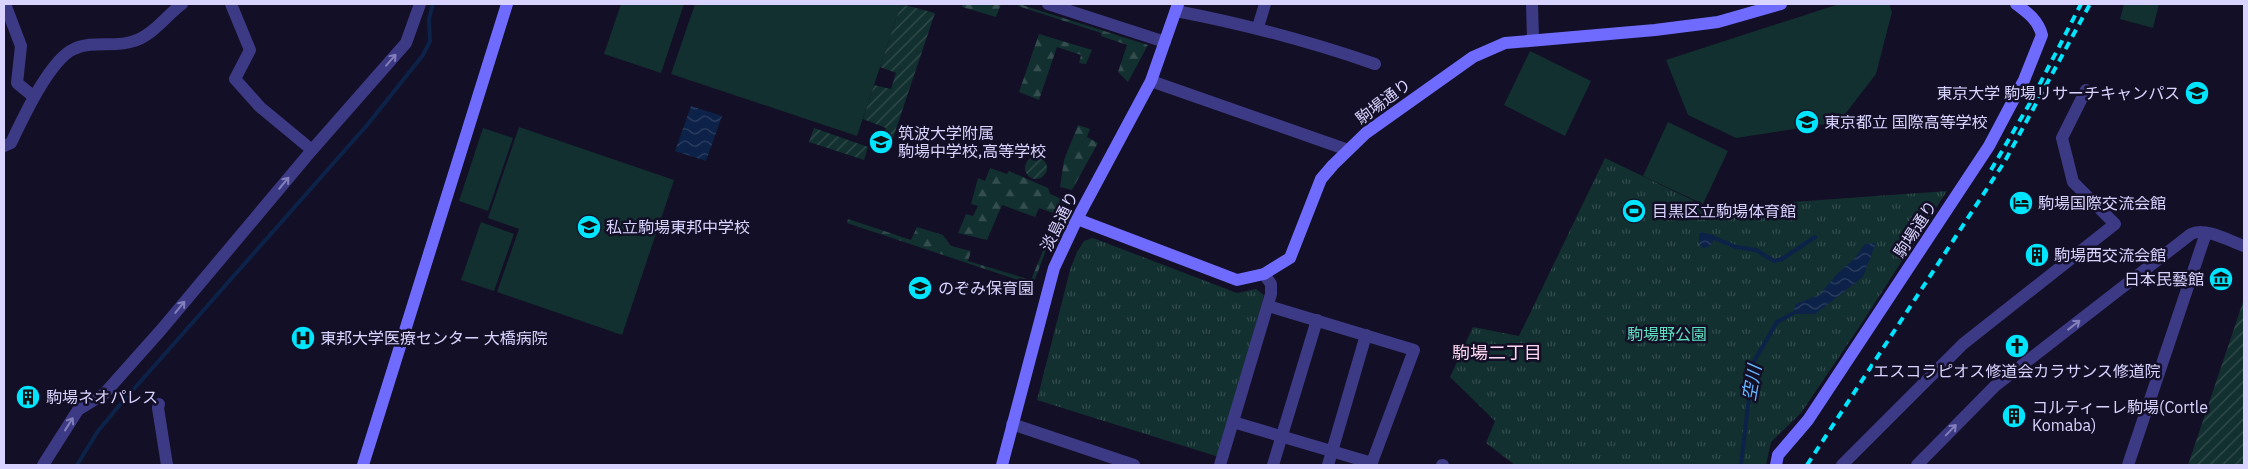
<svg xmlns="http://www.w3.org/2000/svg" width="2248" height="469" font-family="'IBM Plex Sans','Noto Sans JP',sans-serif">
<style>
.grass{fill:#12302f}
.forest{fill:url(#forest-firs)}
.park{fill:url(#park-tufts)}
.garden{fill:url(#garden-furrows)}
.water{fill:url(#water-waves)}
.lines{fill:none;stroke-linecap:round;stroke-linejoin:round}
.stream{stroke:#0c2248;stroke-width:4}
.street{stroke:#3d3a85;stroke-width:12}
.secondary{stroke:#6f6bff;stroke-width:12}
.rail{stroke:#00e5ff;stroke-width:4;stroke-dasharray:8 6;stroke-linecap:butt}
.oneway{stroke:#837fbc}
.labels{text-anchor:middle;stroke-width:5;stroke-linejoin:round;paint-order:stroke}
.poi-label{font-size:16px;fill:#d9d4ff;stroke:#130f26;text-anchor:start}
.street-label{font-size:16px;fill:#d9d4ff;stroke:#130f26}
.park-label{font-size:16px;fill:#5fe0c0;stroke:#130f26}
.neighbourhood-label{font-size:18px;fill:#ffd6f0;stroke:#130f26}
.water-label{font-size:18px;font-style:italic;fill:#62b6ff;stroke:#130f26}
</style>
<defs>
<pattern id="forest-firs" width="22" height="20" patternUnits="userSpaceOnUse" patternTransform="scale(1.25)"><rect width="22" height="20" fill="#12302f"/><path d="M5 1l3.5 6h-7zM16 11l3.5 6h-7z" fill="#344d4e"/></pattern>
<pattern id="park-tufts" width="24" height="20" patternUnits="userSpaceOnUse" patternTransform="scale(1.25)"><rect width="24" height="20" fill="#12302f"/><path d="M3 7l-1-3M5 7V3M7 7l1-3M15 17l-1-3M17 17v-4M19 17l1-3" fill="none" stroke="#344d4e"/></pattern>
<pattern id="garden-furrows" width="10" height="10" patternUnits="userSpaceOnUse" patternTransform="scale(1.25)"><rect width="10" height="10" fill="#12302f"/><path d="M-1 1l2-2M0 10L10 0M9 11l2-2" fill="none" stroke="#344d4e"/></pattern>
<pattern id="water-waves" width="16" height="10" patternUnits="userSpaceOnUse" patternTransform="scale(1.25)"><rect width="16" height="10" fill="#0c2248"/><path d="M0 5q4-4 8 0t8 0" fill="none" stroke="#2f4163"/></pattern>
</defs>
<rect width="100%" height="100%" fill="#130f26"/>
<!-- grass -->
<g class="grass">
<polygon points="621,4 684,4 661,73 604,54"/>
<polygon points="695,4 901,4 857,136 671,74"/>
<polygon points="1839,4 1889,4 1892,12 1876,74 1839,122 1736,138 1688,115 1666,60"/>
<polygon points="2124,4 2159,4 2153,28 2120,19"/>
<polygon points="1530,51 1591,81 1565,136 1504,105"/>
<polygon points="1668,122 1728,151 1703,204 1643,176"/>
<polygon points="519,127 674,180 622,335 497,292 519,229 488,218"/>
<polygon points="483,128 513,138 488,211 459,201"/>
<polygon points="481,222 514,234 494,291 461,280"/>
</g>
<!-- forest -->
<g class="forest">
<polygon points="963,4 1001,4 996,17 962,7"/>
<polygon points="1019,4 1148,45 1128,82 1118,72 1127,45 1101,36 1101,33 1018,6"/>
<polygon points="1039,34 1092,50 1086,64 1079,63 1081,55 1057,47 1039,100 1019,92"/>
<polygon points="1078,125 1090,129 1087,137 1098,143 1072,190 1060,187 1064,160"/>
<polygon points="990,168 1007,174 1009,171 1048,188 1050,194 1069,202 1053,231 1033,285 847,223 848,219 911,240 917,227 943,235 951,246 971,251 968,261 1031,280 1051,231 1047,229 1053,213 1039,208 1035,217 1002,205 987,240 958,233 966,214 973,216 978,206 971,204 978,178 985,181"/>
</g>
<!-- park -->
<g class="park">
<polygon points="1605,158 1709,208 1947,191 1860,326 1801,413 1771,442 1766,465 1515,465 1486,443 1495,421 1450,377 1473,327 1519,336"/>
<polygon points="1093,238 1237,293 1256,289 1264,295 1219,457 1037,400 1070,270 1077,252 1084,241"/>
</g>
<!-- garden -->
<g class="garden">
<polygon points="901,4 935,13 892,141 882,139 886,128 863,119 874,85 891,89 896,73 880,67"/>
<polygon points="814,128 868,147 864,160 809,142"/>
<circle cx="1036" cy="168" r="11"/>
<polygon points="2244,299 2244,465 2188,465"/>
</g>
<!-- water -->
<g class="water">
<polygon points="691,106 722,116 706,161 675,151"/>
<path d="M 1699,232 L 1714,235 C 1713,242 1712,247 1704,248 L 1699,245 Z"/>
<polygon points="1876,243 1863,277 1815,314 1792,314 1796,304 1819,295 1838,273 1854,259 1865,244"/>
</g>
<g class="lines">
<!-- stream -->
<g class="stream">
<polyline points="1714,238 1736,247 1756,250 1774,261 1782,259 1815,237"/>
<polyline points="77,465 98,431 118,407 368,124 423,55 430,41 429,19 433,4"/>
<polyline points="1741,465 1753,363 1777,322 1792,314"/>
</g>
<!-- street -->
<g class="street">
<polyline points="5,4 21,46 17,83 34,97"/>
<polyline points="231,4 250,50 235,79 260,107 312,150"/>
<polyline points="1048,4 1165,42"/>
<polyline points="1532,4 1533,39"/>
<path d="M 1176,11 C 1244,24 1309,41 1375,64"/>
<polyline points="1258,27 1265,4"/>
<polyline points="1151,81 1348,150"/>
<path d="M 4,146 L 11,143 C 22,120 50,59 74,49 C 93,40 116,48 134,41 C 153,35 167,15 182,4"/>
<polyline points="1268,306 1414,350 1371,465"/>
<polyline points="159,404 158,408 167,465"/>
<polyline points="1233,422 1372,463"/>
<polyline points="1012,424 1134,465"/>
<polyline points="43,465 78,410 104,394 161,330 312,150 406,43 420,4"/>
<polyline points="1220,465 1271,294 1271,284 1264,274"/>
<polyline points="1273,465 1317,320"/>
<polyline points="1328,465 1366,335"/>
<polyline points="1442,465 1443,465"/>
<polyline points="1842,465 1963,344 2115,224 2073,182 2062,138 2086,90"/>
<path d="M 1917,465 L 1995,386 L 2191,234 C 2205,227 2230,241 2244,246"/>
<polyline points="2128,465 2206,233"/>
</g>
<!-- secondary -->
<g class="secondary">
<polyline points="1077,219 1237,280 1264,274 1290,258 1321,179 1333,165 1366,133 1473,57 1505,43 1655,30 1718,22 1781,4"/>
<polyline points="363,465 507,4"/>
<polyline points="1002,465 1054,268 1077,219 1151,81 1178,4"/>
<path d="M 1776,465 L 1778,455 L 1808,420 L 1989,146 L 2024,80 L 2042,35 C 2038,20 2028,13 2016,4"/>
</g>
<!-- rail -->
<g class="rail">
<polyline points="1991,170 2030,103 2081,4"/>
<polyline points="1807,465 2005,161 2090,4"/>
</g>
</g>
<!-- one-way arrows -->
<defs><path id="oneway-shaft" d="M-6 0H5M1.5-3L5.5 0L1.5 3" fill="none" stroke-width="1.6" stroke-linecap="round" stroke-linejoin="round" transform="scale(1.25)"/></defs>
<g class="oneway">
<use href="#oneway-shaft" transform="translate(391 60) rotate(-49)"/>
<use href="#oneway-shaft" transform="translate(284 183) rotate(-50)"/>
<use href="#oneway-shaft" transform="translate(180 307) rotate(-51)"/>
<use href="#oneway-shaft" transform="translate(2074 325) rotate(-38)"/>
<use href="#oneway-shaft" transform="translate(69 424) rotate(-58)"/>
<use href="#oneway-shaft" transform="translate(1951 430) rotate(-46)"/>
</g>
<!-- icons -->
<defs>
<g id="university-disc" transform="scale(1.25)"><circle r="9.5" fill="#00e5ff" stroke="#130f26"/><path d="M0-5L7-2L0 1L-7-2ZM-4 1L0 2.5L4 1V4Q0 6-4 4Z" fill="#111"/></g>
<g id="school-disc" transform="scale(1.25)"><circle r="9.5" fill="#00e5ff" stroke="#130f26"/><path d="M0-5L7-2L0 1L-7-2ZM-4 1L0 2.5L4 1V4Q0 6-4 4Z" fill="#111"/></g>
<g id="hotel-disc" transform="scale(1.25)"><circle r="9.5" fill="#00e5ff" stroke="#130f26"/><path d="M-6-4.5h1.5V1H6V5H4.5V3h-9V5H-6ZM-4 0a1.8 1.8 0 1 1 3.6 0ZM.5 0V-2.5h3Q6-2.5 6 0Z" fill="#111"/></g>
<g id="stadium-disc" transform="scale(1.25)"><circle r="9.5" fill="#00e5ff" stroke="#130f26"/><path d="M0-5a6.5 5 0 1 0 0 10a6.5 5 0 1 0 0-10ZM-3.5-1.8h7v3.6h-7Z" fill="#111"/></g>
<g id="building-disc" transform="scale(1.25)"><circle r="9.5" fill="#00e5ff" stroke="#130f26"/><path d="M-4-6H4V6H1V3H-1V6H-4ZM-2.5-4.3h1.7v1.8h-1.7ZM.8-4.3h1.7v1.8H.8ZM-2.5-1h1.7V.8h-1.7ZM.8-1h1.7V.8H.8Z" fill="#111"/></g>
<g id="museum-disc" transform="scale(1.25)"><circle r="9.5" fill="#00e5ff" stroke="#130f26"/><path d="M0-6L6-3V-2H-6V-3ZM-5-1h2V3h-2ZM-1-1h2V3h-2ZM3-1h2V3H3ZM-6 4H6V6H-6Z" fill="#111"/></g>
<g id="hospital-disc" transform="scale(1.25)"><circle r="9.5" fill="#00e5ff" stroke="#130f26"/><path d="M-5-5h3v3.5h4V-5h3V5h-3V1.5h-4V5h-3Z" fill="#111"/></g>
<g id="church-disc" transform="scale(1.25)"><circle r="9.5" fill="#00e5ff" stroke="#130f26"/><path d="M-1.2-6h2.4v3.5h3.3v2.4h-3.3V6h-2.4V-.1h-3.3v-2.4h3.3Z" fill="#111"/></g>
</defs>
<g fill-rule="evenodd">
<use href="#university-disc" x="2197" y="93"/>
<use href="#school-disc" x="1807" y="122"/>
<use href="#school-disc" x="881" y="142"/>
<use href="#hotel-disc" x="2021" y="203"/>
<use href="#stadium-disc" x="1634" y="211"/>
<use href="#school-disc" x="589" y="227"/>
<use href="#building-disc" x="2037" y="255"/>
<use href="#museum-disc" x="2221" y="279"/>
<use href="#school-disc" x="920" y="288"/>
<use href="#hospital-disc" x="303" y="338"/>
<use href="#church-disc" x="2017" y="346"/>
<use href="#building-disc" x="28" y="397"/>
<use href="#building-disc" x="2014" y="416"/>
</g>
<g class="labels">
<!-- poi labels -->
<g class="poi-label">
<text x="2180" y="99" text-anchor="end">東京大学 駒場リサーチキャンパス</text>
<text x="1824" y="128">東京都立 国際高等学校</text>
<text x="898" y="139">筑波大学附属<tspan x="898" dy="18">駒場中学校,高等学校</tspan></text>
<text x="2038" y="209">駒場国際交流会館</text>
<text x="1652" y="217">目黒区立駒場体育館</text>
<text x="606" y="233">私立駒場東邦中学校</text>
<text x="2054" y="261">駒場西交流会館</text>
<text x="2204" y="285" text-anchor="end">日本民藝館</text>
<text x="938" y="294">のぞみ保育園</text>
<text x="320" y="344">東邦大学医療センター 大橋病院</text>
<text x="2017" y="377" text-anchor="middle">エスコラピオス修道会カラサンス修道院</text>
<text x="46" y="403">駒場ネオパレス</text>
<text x="2032" y="413">コルティーレ駒場(Cortle<tspan x="2032" dy="18">Komaba)</tspan></text>
</g>
<!-- street labels -->
<g class="street-label">
<text transform="translate(1383 101) rotate(-37)" y="6">駒場通り</text>
<text transform="translate(1059 221) rotate(-64)" y="6">淡島通り</text>
<text transform="translate(1915 229) rotate(-57)" y="6">駒場通り</text>
</g>
<!-- park labels -->
<g class="park-label">
<text x="1667" y="340">駒場野公園</text>
</g>
<!-- neighbourhood labels -->
<g class="neighbourhood-label">
<text x="1497" y="359">駒場二丁目</text>
</g>
<!-- water labels -->
<g class="water-label">
<text transform="translate(1752 383) rotate(-80)" y="6">空川</text>
</g>
</g>
<!-- border -->
<rect width="2248" height="469" fill="none" stroke="#d9d4ff" stroke-width="10"/>
</svg>
